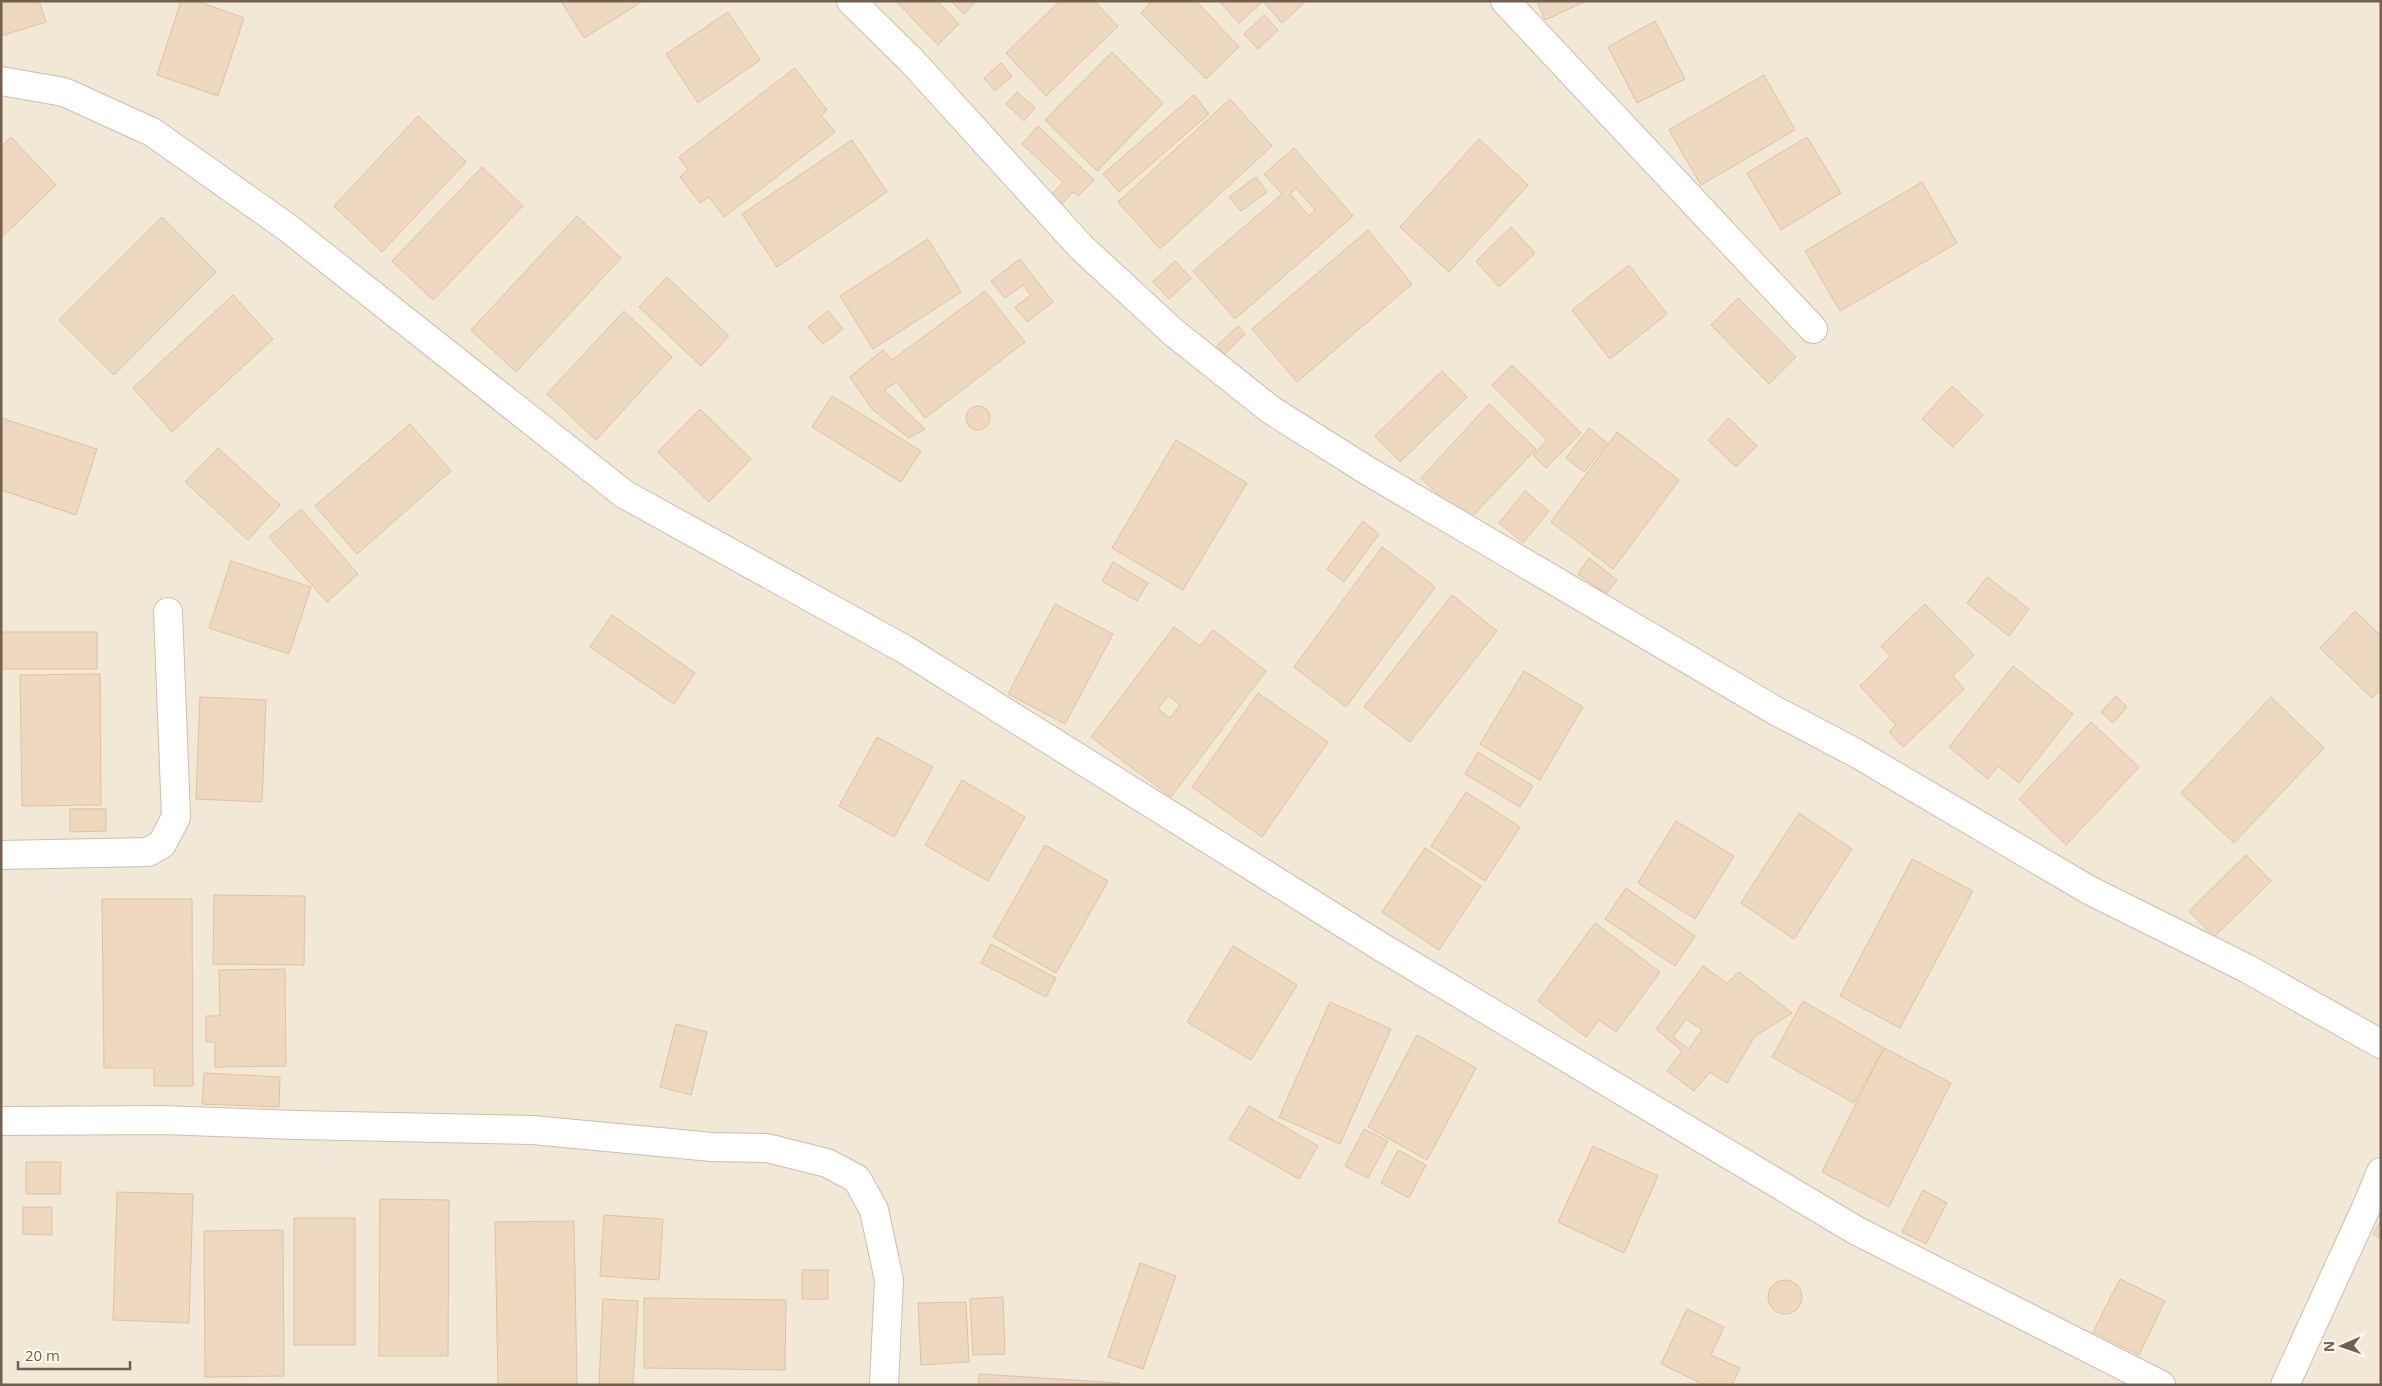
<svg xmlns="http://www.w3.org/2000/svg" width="2382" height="1386" font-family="'Open Sans',sans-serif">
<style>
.residential{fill:#f2e8d6}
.building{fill:#eed8c0;stroke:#dfc1a2;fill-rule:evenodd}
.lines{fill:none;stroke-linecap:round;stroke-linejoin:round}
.minor-casing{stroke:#ccbeae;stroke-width:30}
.minor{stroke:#fff;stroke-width:28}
</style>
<rect width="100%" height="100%" fill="#fbf5e7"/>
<!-- residential -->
<rect class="residential" x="1" y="1" width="2380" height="1384"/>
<!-- building -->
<g class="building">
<polygon points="1,1 39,1 46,22 1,36"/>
<polygon points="181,1 197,1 244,18 218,96 157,75"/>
<polygon points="561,1 643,1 584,38"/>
<polygon points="896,1 937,1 959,24 938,45"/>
<polygon points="951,1 976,1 964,14"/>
<polygon points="1060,1 1094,1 1118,26 1046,96 1006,53"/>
<polygon points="1152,1 1196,1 1239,47 1206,79 1141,13"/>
<polygon points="1219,1 1263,1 1239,23"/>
<polygon points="1263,1 1306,1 1282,23"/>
<polygon points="1537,1 1586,1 1545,20"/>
<polygon points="728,12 760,60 698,103 666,54"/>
<polygon points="1264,15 1278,30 1258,49 1244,34"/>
<polygon points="1655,21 1685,79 1637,103 1608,47"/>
<polygon points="1112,52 1163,103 1097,171 1045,120"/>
<polygon points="1001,63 1012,76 995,91 984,78"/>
<polygon points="795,68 827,110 821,115 835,132 724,217 709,197 700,203 680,177 688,170 679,157"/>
<polygon points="1764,75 1795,130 1701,185 1669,130"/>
<polygon points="1017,92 1035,108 1024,121 1006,104"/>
<polygon points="1194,95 1209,114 1119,192 1103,174"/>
<polygon points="1230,99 1272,146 1160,249 1118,202"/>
<polygon points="418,116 466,162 382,252 334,206"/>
<polygon points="1038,126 1094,180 1078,196 1073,192 1062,204 1052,194 1063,182 1022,144"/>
<polygon points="11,137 56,185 1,238 1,147"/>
<polygon points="1807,137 1841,193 1781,230 1747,173"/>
<polygon points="1479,139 1528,185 1449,272 1400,227"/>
<polygon points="852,140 887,192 777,267 742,214"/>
<path d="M 1294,148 L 1353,216 L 1235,319 L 1193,271 L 1282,194 L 1264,174 ZM 1296,188 L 1315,210 L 1309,216 L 1290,194 Z"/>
<polygon points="482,167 523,206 433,300 392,261"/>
<polygon points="1256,177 1267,192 1241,211 1229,197"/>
<polygon points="1922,182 1957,243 1840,311 1805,251"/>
<polygon points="577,216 621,258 516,372 471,330"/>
<polygon points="162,217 216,272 114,375 59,320"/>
<polygon points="1511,227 1535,253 1499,287 1476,261"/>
<polygon points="1368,230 1412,284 1297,382 1252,329"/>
<polygon points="928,239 961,292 873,349 840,296"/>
<polygon points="1020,259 1053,302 1027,322 1015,307 1031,295 1023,285 1005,298 991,281"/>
<polygon points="1175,261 1191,278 1169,299 1153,282"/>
<polygon points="1629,265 1667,314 1610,359 1572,310"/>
<polygon points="667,277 729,336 701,366 639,307"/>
<polygon points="985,291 1025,342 925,418 897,382 884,390 925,429 909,438 872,409 850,377 883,350 892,360"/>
<polygon points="233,295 273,339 172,432 133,388"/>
<polygon points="1738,298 1796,357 1769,384 1711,325"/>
<polygon points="624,311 672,357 596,440 547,394"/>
<polygon points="828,311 843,329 823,344 808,327"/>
<polygon points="1238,326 1245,334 1225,354 1217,346"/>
<polygon points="1512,365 1581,433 1546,468 1533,455 1547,440 1492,385"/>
<polygon points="1442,371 1467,397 1400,462 1375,436"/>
<polygon points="1952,386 1983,415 1953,447 1922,419"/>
<polygon points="832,396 921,451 901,482 812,427"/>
<polygon points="1489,404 1536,449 1467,522 1421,478"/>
<circle cx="978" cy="418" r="12"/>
<polygon points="700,409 751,459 709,502 658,452"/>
<polygon points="1,418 97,449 76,515 1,490"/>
<polygon points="1729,418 1757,446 1736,467 1708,440"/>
<polygon points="410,424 451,471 357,554 315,506"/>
<polygon points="1589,428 1607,443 1584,472 1566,458"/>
<polygon points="1617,432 1679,480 1613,569 1551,522"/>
<polygon points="1176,440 1247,483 1183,590 1112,548"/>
<polygon points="218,448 280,505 248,540 185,482"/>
<polygon points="1525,491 1549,511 1523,543 1499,523"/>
<polygon points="301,509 358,574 327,602 269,537"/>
<polygon points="1363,521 1379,534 1344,582 1327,569"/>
<polygon points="1382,547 1435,587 1346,707 1294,667"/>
<polygon points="1589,558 1617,580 1606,594 1578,574"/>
<polygon points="231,561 311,587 289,654 209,628"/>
<polygon points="1113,562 1148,583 1137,601 1102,581"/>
<polygon points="1987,577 2029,609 2009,636 1967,603"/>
<polygon points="1452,595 1497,631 1410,742 1364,707"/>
<polygon points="1055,604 1113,634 1065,724 1008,694"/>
<polygon points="1925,604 1974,655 1953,676 1964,689 1903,747 1889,732 1896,725 1860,686 1890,656 1881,646"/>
<polygon points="2355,611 2381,636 2381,689 2372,698 2320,648"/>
<polygon points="612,615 695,673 674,704 590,647"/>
<path d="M 1174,627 L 1200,646 L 1213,630 L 1266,671 L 1171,797 L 1091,737 ZM 1168,695 L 1180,705 L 1170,718 L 1158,709 Z"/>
<rect x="1" y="632" width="96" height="37"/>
<polygon points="2013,666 2073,714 2019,783 1998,766 1988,779 1949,747"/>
<polygon points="1524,671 1583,707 1540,780 1480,744"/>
<polygon points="100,674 101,805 22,806 20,675"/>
<polygon points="1258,693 1328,742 1262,837 1192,787"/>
<polygon points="2116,696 2127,707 2113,723 2101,712"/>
<polygon points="200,697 266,700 262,802 196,799"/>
<polygon points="2271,697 2324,748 2234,843 2181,793"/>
<polygon points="2091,722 2139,767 2066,845 2019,799"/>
<polygon points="877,737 933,767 894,837 839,806"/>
<polygon points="1478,752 1533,786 1520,807 1465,774"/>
<polygon points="962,780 1025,817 988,881 925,845"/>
<polygon points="1466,792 1520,827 1485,881 1431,846"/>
<polygon points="70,809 106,809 106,831 70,832"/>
<polygon points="1799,813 1852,849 1794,939 1741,903"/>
<polygon points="1676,821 1734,856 1695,919 1638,883"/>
<polygon points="1045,845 1108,881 1056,973 993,937"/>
<polygon points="1425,848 1481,886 1439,950 1382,912"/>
<polygon points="2246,855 2271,881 2214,937 2189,911"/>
<polygon points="1912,859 1973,891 1900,1028 1840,996"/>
<polygon points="1626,888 1695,936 1675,966 1605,919"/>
<polygon points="214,895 305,896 304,965 213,964"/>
<polygon points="102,899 192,899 193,1086 154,1086 154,1068 104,1068"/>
<polygon points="1595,923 1660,972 1616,1032 1599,1020 1586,1037 1538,1001"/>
<polygon points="991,944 1056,978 1046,997 981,963"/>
<polygon points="1233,946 1297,985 1251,1060 1187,1022"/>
<path d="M 1703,966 L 1727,983 L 1739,972 L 1792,1013 L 1755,1036 L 1727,1083 L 1710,1072 L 1694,1091 L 1667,1071 L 1682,1051 L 1656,1029 ZM 1686,1019 L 1702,1030 L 1689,1049 L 1673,1037 Z"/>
<polygon points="285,969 286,1066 215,1067 215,1042 206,1042 206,1016 220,1016 219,970"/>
<polygon points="1803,1001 1884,1048 1854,1103 1772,1057"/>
<polygon points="1330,1002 1391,1029 1340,1144 1279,1117"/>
<polygon points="676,1024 707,1032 691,1095 660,1087"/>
<polygon points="1417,1035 1476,1068 1427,1160 1368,1127"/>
<polygon points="1884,1048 1951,1083 1889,1207 1822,1172"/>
<polygon points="204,1073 280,1077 279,1107 202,1104"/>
<polygon points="1249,1106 1318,1146 1299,1179 1229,1139"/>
<polygon points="1364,1129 1388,1141 1368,1178 1345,1166"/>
<polygon points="1593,1146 1658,1176 1624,1253 1558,1222"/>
<polygon points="1398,1150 1426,1165 1409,1198 1381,1183"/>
<polygon points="26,1162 61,1162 60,1194 26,1194"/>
<polygon points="1923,1190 1947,1203 1926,1244 1902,1232"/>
<polygon points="117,1192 193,1194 189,1323 113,1320"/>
<polygon points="380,1199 449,1200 448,1356 379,1356"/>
<polygon points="23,1207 52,1207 52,1235 23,1234"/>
<polygon points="604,1215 663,1219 659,1280 600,1276"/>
<rect x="294" y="1218" width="61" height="127"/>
<polygon points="574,1221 577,1385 498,1385 495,1222"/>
<polygon points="2381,1221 2381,1239 2373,1234"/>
<polygon points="283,1230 284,1376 205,1377 204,1231"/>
<polygon points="1140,1263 1176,1276 1143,1369 1108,1357"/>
<rect x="802" y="1270" width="26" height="29"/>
<polygon points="2120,1279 2165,1301 2139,1355 2093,1332"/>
<circle cx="1785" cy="1297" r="17"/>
<polygon points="1003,1297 1005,1354 973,1355 970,1299"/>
<polygon points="644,1298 786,1300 785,1370 644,1368"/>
<polygon points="603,1299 638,1301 633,1385 599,1385"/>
<polygon points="966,1302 969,1362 921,1365 918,1303"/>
<polygon points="1687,1309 1724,1327 1711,1355 1740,1368 1732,1385 1705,1385 1661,1364"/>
<polygon points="979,1374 1120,1383 1120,1385 979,1385"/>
</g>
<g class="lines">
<!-- minor casing -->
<g class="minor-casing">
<g id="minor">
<polyline points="851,1 912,61 1081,247 1173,332 1271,410 1368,471 1776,711 1856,753 2089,890 2246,968 2381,1044"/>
<polyline points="1505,1 1813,329"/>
<polyline points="1,81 64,92 152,132 288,228 624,494 904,649 1378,945 1857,1231 2161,1385"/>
<polyline points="1,855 148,852 162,844 176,817 168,612"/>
<polyline points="1,1121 163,1120 297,1125 533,1130 712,1147 767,1148 827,1163 857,1179 874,1210 889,1280 884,1385"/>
<polyline points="2285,1385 2366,1208 2381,1172"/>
</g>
</g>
<!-- minor -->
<use href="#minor" class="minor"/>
</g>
<!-- border -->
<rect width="2382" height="1386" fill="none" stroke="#725f4d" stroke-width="5"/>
<!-- north arrow -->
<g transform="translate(2342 1346) rotate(268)" stroke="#fef9ed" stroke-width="4" paint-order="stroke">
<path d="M0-4L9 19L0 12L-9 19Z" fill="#725f4d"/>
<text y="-8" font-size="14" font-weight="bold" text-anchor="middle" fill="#725f4d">N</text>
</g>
<!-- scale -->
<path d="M18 1361v8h112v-8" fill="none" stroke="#725f4d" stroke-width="2.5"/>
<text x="25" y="1361" font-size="15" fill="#725f4d" stroke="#fef9ed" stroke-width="4" paint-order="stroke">20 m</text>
</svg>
